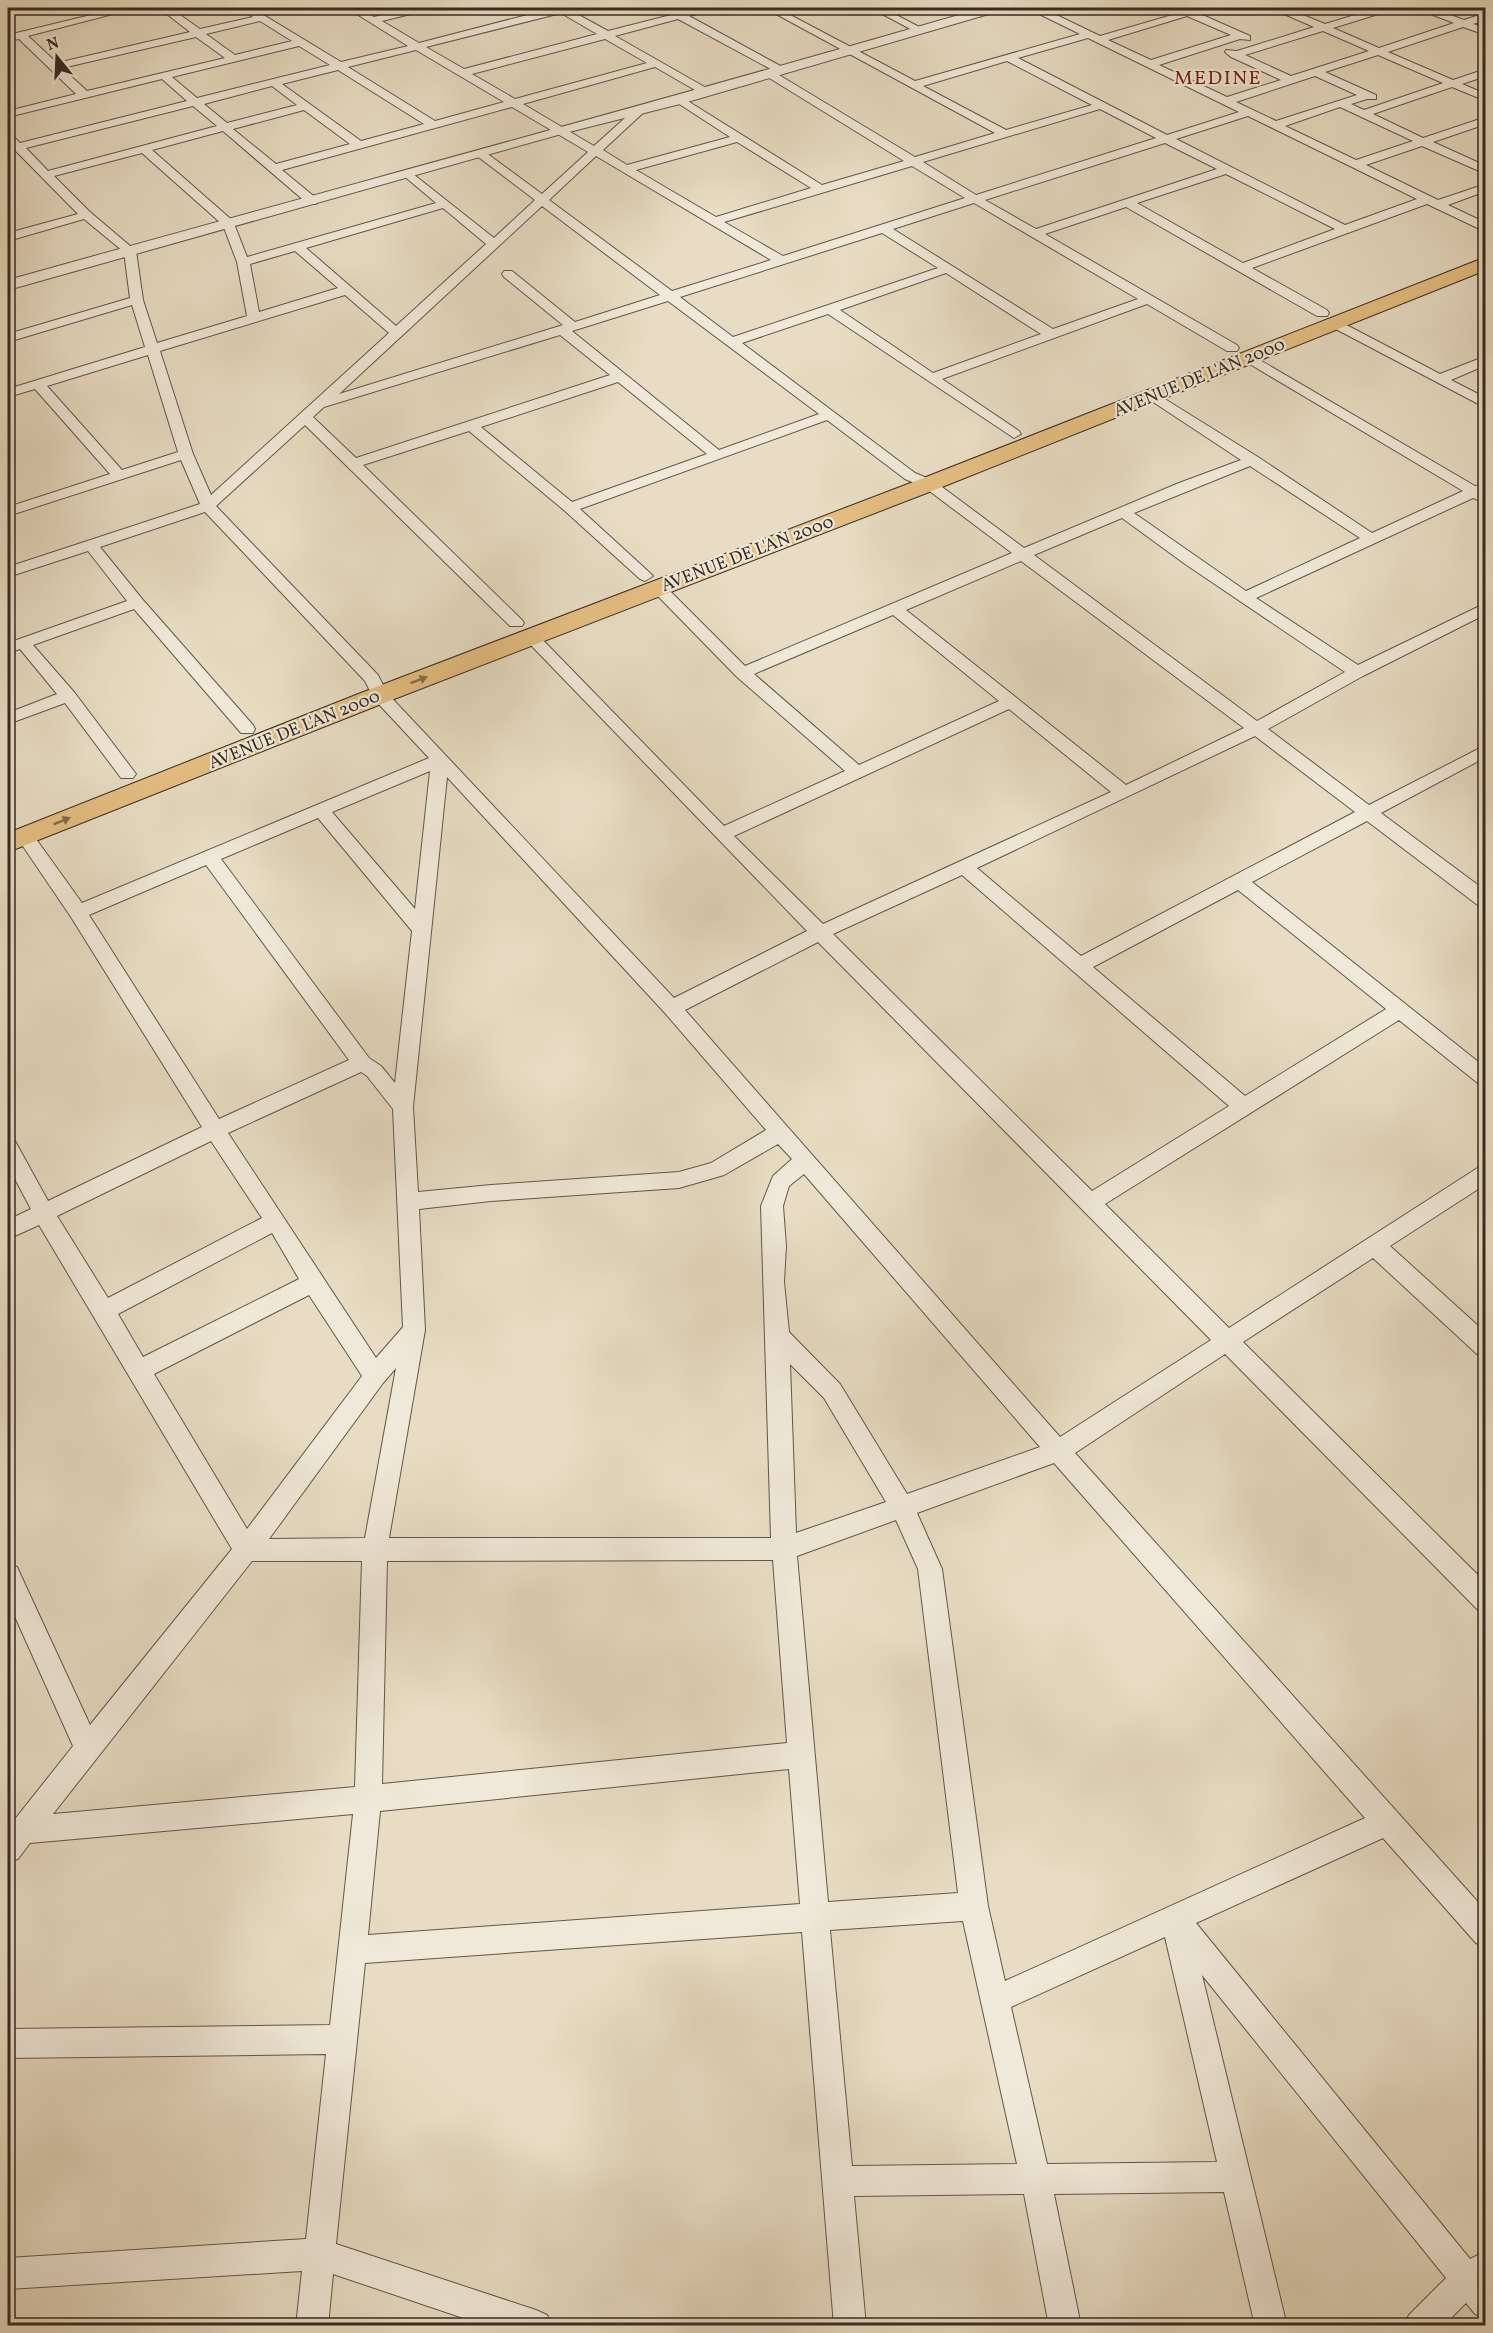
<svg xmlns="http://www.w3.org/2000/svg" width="1493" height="2333" font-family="Vollkorn,serif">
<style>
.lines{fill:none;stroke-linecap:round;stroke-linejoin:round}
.minor-casing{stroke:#625749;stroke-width:2}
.tertiary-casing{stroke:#625749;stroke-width:2}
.primary-casing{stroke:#362a20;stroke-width:2}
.minor{fill:#f0e9d9;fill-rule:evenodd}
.tertiary{fill:#f0e9d9;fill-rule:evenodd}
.primary{fill:#e4be82;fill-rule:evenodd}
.oneway{fill:#846d4c}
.labels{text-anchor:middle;stroke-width:4.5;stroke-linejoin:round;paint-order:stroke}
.far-street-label{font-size:18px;fill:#362a20;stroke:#f0e9d9}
.far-quarter-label{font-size:20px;letter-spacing:1.5px;fill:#7a1f14;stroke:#f0e9d9}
</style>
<rect width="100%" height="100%" fill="#e8ddc4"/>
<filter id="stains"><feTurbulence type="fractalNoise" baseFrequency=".00333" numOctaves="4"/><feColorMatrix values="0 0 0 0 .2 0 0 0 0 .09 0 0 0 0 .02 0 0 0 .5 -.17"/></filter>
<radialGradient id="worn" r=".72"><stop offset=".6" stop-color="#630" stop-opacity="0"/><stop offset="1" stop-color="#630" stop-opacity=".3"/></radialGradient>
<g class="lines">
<!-- minor casing -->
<g class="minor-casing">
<g id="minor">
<path d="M 120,8 L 136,8 L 28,36 L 57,63 L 190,32 L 159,8 L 170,8 L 200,29 L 253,17 L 241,8 L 252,8 L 341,62 L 408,46 L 347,8 L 358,8 L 374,17 L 412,8 L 428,8 L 427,10 L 382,21 L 419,43 L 554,8 L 566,8 L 608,31 L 671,15 L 668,12 L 673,9 C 686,13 699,8 713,8 L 712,10 L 689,16 L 786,69 L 786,73 L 778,73 L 678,19 L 615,36 L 710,90 L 710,94 L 702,94 L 655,67 L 523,104 L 594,146 L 636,108 L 644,108 L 644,112 L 603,150 L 627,165 L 730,137 L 673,100 L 675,98 L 683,98 L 822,185 L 904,161 L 766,76 L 766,72 L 774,72 L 915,157 L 995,133 L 765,8 L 777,8 L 915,81 L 1080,34 L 1031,10 L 1030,8 L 1042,8 L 1100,36 L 1196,8 L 1210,8 L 1209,10 L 1198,13 L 1250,36 L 1250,40 L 1240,39 L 1159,65 L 1227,97 L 1281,80 L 1231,57 L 1225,52 L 1226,50 L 1237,51 L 1314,27 L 1275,10 L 1274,8 L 1286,8 L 1325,24 L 1378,8 L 1392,8 L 1391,10 L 1333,28 L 1379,48 L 1454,23 L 1420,10 L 1419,8 L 1432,8 L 1464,20 L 1486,13 L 1486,20 L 1473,24 L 1486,28 L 1486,35 L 1463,27 L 1388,52 L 1453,80 L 1486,69 L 1486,76 L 1462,84 L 1486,94 L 1486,101 L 1452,87 L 1373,114 L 1423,138 L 1486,117 L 1486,124 L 1433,142 L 1486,166 L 1486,174 L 1422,146 L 1366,165 L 1438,200 L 1486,184 L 1486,191 L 1448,205 L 1486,223 L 1486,232 L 1427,204 L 1252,268 L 1327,310 L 1329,313 L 1327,316 L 1317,316 L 1126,207 L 1045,234 L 1237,345 L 1239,348 L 1237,351 L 1227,351 L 1147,304 L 942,379 L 1019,431 L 1021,434 L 1014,438 L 828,314 L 742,343 L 915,473 L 934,481 L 1024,548 L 1179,483 L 1241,460 L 1147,398 L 1145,395 L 1152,391 L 1258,457 L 1372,533 L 1463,491 L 1243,360 L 1241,357 L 1248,353 L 1475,486 L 1486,484 L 1486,503 L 1473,498 L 1256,598 L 1358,665 L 1486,603 L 1486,614 L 1363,676 L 1268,729 L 1369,805 L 1486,745 L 1486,757 L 1381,813 L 1486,891 L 1486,907 L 1479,906 L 1367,821 L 1252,882 L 1486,1068 L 1486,1086 L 1479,1084 L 1399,1020 L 1105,1204 L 1229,1328 L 1479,1167 L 1486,1165 L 1486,1184 L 1390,1246 L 1486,1333 L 1486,1357 L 1478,1355 L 1373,1258 L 1243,1342 L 1486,1583 L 1486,1613 L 1477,1609 L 1225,1354 L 1075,1453 L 1486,1911 L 1486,1947 L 1476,1943 L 1383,1838 L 1196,1923 L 1470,2259 L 1486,2251 L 1486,2319 L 1475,2314 L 1466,2303 L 1443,2326 L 1404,2326 L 1409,2315 L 1446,2278 L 1202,1975 L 1287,2326 L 1255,2326 L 1224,2192 L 1054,2194 L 1081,2326 L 1049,2326 L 1024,2194 L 854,2196 L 866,2326 L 834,2326 L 802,1932 L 365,1963 L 336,2244 L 536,2310 L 547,2315 L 552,2326 L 487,2326 L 333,2274 L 328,2326 L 296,2326 L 302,2271 L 8,2289 L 8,2258 L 306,2239 L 326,2054 L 8,2058 L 8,2029 L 330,2025 L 353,1814 L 30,1843 L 18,1859 L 8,1862 L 8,1828 L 73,1746 L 8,1601 L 8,1564 L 17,1567 L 90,1725 L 232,1549 L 39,1225 L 8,1239 L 8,1220 L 31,1209 L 8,1166 L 8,1139 L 15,1141 L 48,1201 L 202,1127 L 71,917 L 16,836 L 19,832 L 31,832 L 82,903 L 429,758 L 374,699 L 365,681 L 205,512 L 100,547 L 143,600 L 253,725 L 255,729 L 253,733 L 241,733 L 134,609 L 33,645 L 74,692 L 133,770 L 136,774 L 133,778 L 121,778 L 65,703 L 8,724 L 8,713 L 57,694 L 20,649 L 8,653 L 8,643 L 127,601 L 88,551 L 8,577 L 8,567 L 200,504 L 181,460 L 8,516 L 8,507 L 110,474 L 35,389 L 8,397 L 8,389 L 145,347 L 132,305 L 8,342 L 8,334 L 130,298 L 124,252 L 84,219 L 8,241 L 8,233 L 78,214 L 8,143 L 8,134 L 12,135 L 20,143 L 187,101 L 162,79 L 8,117 L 8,111 L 76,94 L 19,39 L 8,41 L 8,35 ZM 561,13 L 597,34 L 464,69 L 426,47 ZM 1187,16 L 1231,35 L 1151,60 L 1108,40 ZM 260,21 L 292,41 L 235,55 L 206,34 ZM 1323,31 L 1369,51 L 1291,76 L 1245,55 ZM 196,37 L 225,58 L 87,91 L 62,68 ZM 1088,38 L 1239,112 L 1167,135 L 1018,58 ZM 605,39 L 647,63 L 515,99 L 472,74 ZM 299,46 L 330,65 L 197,98 L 172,77 ZM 416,50 L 504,102 L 435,121 L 348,67 ZM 1378,55 L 1443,83 L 1364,110 L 1351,104 L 1367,99 L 1376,99 L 1376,95 L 1325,72 ZM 1007,61 L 1092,105 L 1006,130 L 923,86 ZM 338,70 L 424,124 L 361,141 L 282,84 ZM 1315,76 L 1357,95 L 1276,121 L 1236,102 ZM 272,86 L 297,105 L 227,123 L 204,104 ZM 193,106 L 217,126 L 48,171 L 26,148 ZM 512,107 L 588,152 L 542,194 L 485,152 L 477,152 L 477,156 L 535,200 L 494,238 L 408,170 L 404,172 L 404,176 L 436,203 L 247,257 L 233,221 L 152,150 L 223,131 L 308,204 L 316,204 L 316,198 L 282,170 ZM 1340,107 L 1413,141 L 1356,160 L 1285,126 ZM 1100,109 L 1156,138 L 976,195 L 923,162 ZM 304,110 L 350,144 L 276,164 L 233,129 ZM 1248,116 L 1417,199 L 1345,225 L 1176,139 ZM 737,142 L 811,188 L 716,217 L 636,170 ZM 1165,143 L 1217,169 L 1036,229 L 985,200 ZM 142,153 L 223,225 L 237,262 L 247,316 L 157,343 L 143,300 L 136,251 L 90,212 L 54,176 ZM 596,156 L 771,260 L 672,291 L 549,200 ZM 912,166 L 965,198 L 783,256 L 724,222 ZM 1226,174 L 1335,229 L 1243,263 L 1137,203 ZM 974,203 L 1138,299 L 1053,329 L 893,229 ZM 542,206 L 660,295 L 575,322 L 512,271 L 504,271 L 502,274 L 504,277 L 563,325 L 339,394 ZM 443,208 L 486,244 L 396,326 L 306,248 ZM 882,233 L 938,268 L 733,337 L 680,297 ZM 295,251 L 338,288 L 259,312 L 250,264 ZM 946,273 L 1041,334 L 933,373 L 840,310 ZM 345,295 L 389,333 L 211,495 L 193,454 L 160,351 ZM 668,301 L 819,414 L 719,450 L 572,331 ZM 560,335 L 610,375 L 356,458 L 313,417 L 324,407 ZM 148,355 L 178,452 L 122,470 L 47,386 ZM 618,382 L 707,454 L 572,502 L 481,427 ZM 827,420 L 905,479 L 924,487 L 1012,553 L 745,666 L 663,584 L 651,584 L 649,587 L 737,677 L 845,771 L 724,826 L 537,634 L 525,634 L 523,637 L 807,931 L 674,998 L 387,693 L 378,675 L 216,506 L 305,425 L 510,626 L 522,626 L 524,623 L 522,620 L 363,465 L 469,431 L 565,511 L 640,579 L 645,581 L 653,576 L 650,573 L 580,509 ZM 1250,466 L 1360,538 L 1246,591 L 1134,513 ZM 1122,518 L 1185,564 L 1345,672 L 1257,721 L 1034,555 ZM 1021,561 L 1244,728 L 1126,785 L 906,610 ZM 893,615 L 999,701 L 859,765 L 754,674 ZM 1009,709 L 1111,792 L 823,924 L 734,836 ZM 1255,736 L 1355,812 L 1081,956 L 977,868 ZM 430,771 L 415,909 L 332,812 ZM 447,777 L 665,1013 L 766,1130 L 711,1163 L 679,1172 L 491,1185 L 418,1192 L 413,1107 ZM 318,818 L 412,931 L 395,1083 L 381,1066 L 369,1058 L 221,859 ZM 206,865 L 349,1060 L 219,1119 L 89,915 ZM 962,875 L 1229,1106 L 1092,1191 L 833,934 ZM 1238,890 L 1386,1009 L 1245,1096 L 1093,967 ZM 818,942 L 1211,1340 L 1060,1437 L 685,1010 ZM 361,1072 L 367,1076 L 393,1109 L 403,1327 L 376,1358 L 228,1133 ZM 211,1141 L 262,1218 L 108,1298 L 57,1216 ZM 778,1144 L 792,1159 L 773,1176 L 761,1206 L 771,1538 L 389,1538 L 425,1330 L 419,1209 L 491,1201 L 679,1188 L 724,1175 ZM 804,1174 L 1040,1447 L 907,1494 L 840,1384 L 789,1332 L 784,1282 L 786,1246 L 783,1206 L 789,1186 ZM 272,1233 L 299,1279 L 143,1357 L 118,1314 ZM 309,1295 L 362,1376 L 247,1529 L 154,1374 ZM 790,1364 L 824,1398 L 886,1502 L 796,1533 ZM 396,1368 L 365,1538 L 269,1539 L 383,1383 ZM 1054,1463 L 1365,1818 L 1005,1981 L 988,1906 L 942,1569 L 917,1513 ZM 896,1520 L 918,1569 L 958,1893 L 828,1902 L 797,1556 ZM 773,1560 L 787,1743 L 382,1784 L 387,1561 ZM 252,1561 L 362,1561 L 355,1787 L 53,1814 ZM 789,1769 L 800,1904 L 368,1935 L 380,1811 ZM 963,1921 L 1017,2164 L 852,2166 L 830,1930 ZM 1165,1937 L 1217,2162 L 1047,2164 L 1011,2007 Z"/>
<polygon points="871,8 883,8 925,30 916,32"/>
<polygon points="1335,319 1440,374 1486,356 1486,365 1451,380 1486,398 1486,408 1330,326 1328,323 1330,320"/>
</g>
</g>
<!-- tertiary casing -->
<g class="tertiary-casing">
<path id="tertiary" d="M 983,8 L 1001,8 L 999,11 L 684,103 L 565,133 L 8,290 L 8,280 C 333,189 659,102 983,8 Z"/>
</g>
<!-- primary casing -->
<g class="primary-casing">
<polygon id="primary" points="1486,257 1486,270 937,489 389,701 8,852 8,833 371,689 921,479"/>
</g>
<!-- minor -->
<use href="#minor" class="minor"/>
<!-- tertiary -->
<use href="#tertiary" class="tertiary"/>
<!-- primary -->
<use href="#primary" class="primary"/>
</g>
<!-- one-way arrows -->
<defs><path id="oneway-solid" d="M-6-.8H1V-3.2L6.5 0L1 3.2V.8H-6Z" transform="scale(1.5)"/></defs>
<g class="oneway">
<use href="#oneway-solid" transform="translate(419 680) rotate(-21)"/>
<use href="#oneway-solid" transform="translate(62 821) rotate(-22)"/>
</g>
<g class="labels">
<!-- far-street labels -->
<g class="far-street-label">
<text transform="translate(1199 377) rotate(-22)" y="6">AVENUE DE L'AN 2000</text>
<text transform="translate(747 553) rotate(-21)" y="6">AVENUE DE L'AN 2000</text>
<text transform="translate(294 729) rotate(-22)" y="6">AVENUE DE L'AN 2000</text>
</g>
<!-- far-quarter labels -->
<g class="far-quarter-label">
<text x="1218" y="84">MEDINE</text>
</g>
</g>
<!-- margin -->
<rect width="1493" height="2333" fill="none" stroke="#e8ddc4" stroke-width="30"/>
<rect x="9" y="9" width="1475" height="2315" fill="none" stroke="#362a20" stroke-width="3"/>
<rect x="15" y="15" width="1463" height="2303" fill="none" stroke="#362a20" stroke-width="1.5"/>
<!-- north arrow -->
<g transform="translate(57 57) rotate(342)" stroke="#f0e9d9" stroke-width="4.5" paint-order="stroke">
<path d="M0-4.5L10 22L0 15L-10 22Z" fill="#362a20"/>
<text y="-9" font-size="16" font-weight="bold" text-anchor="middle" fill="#362a20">N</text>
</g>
<rect width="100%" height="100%" filter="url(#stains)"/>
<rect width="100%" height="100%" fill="url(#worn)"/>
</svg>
